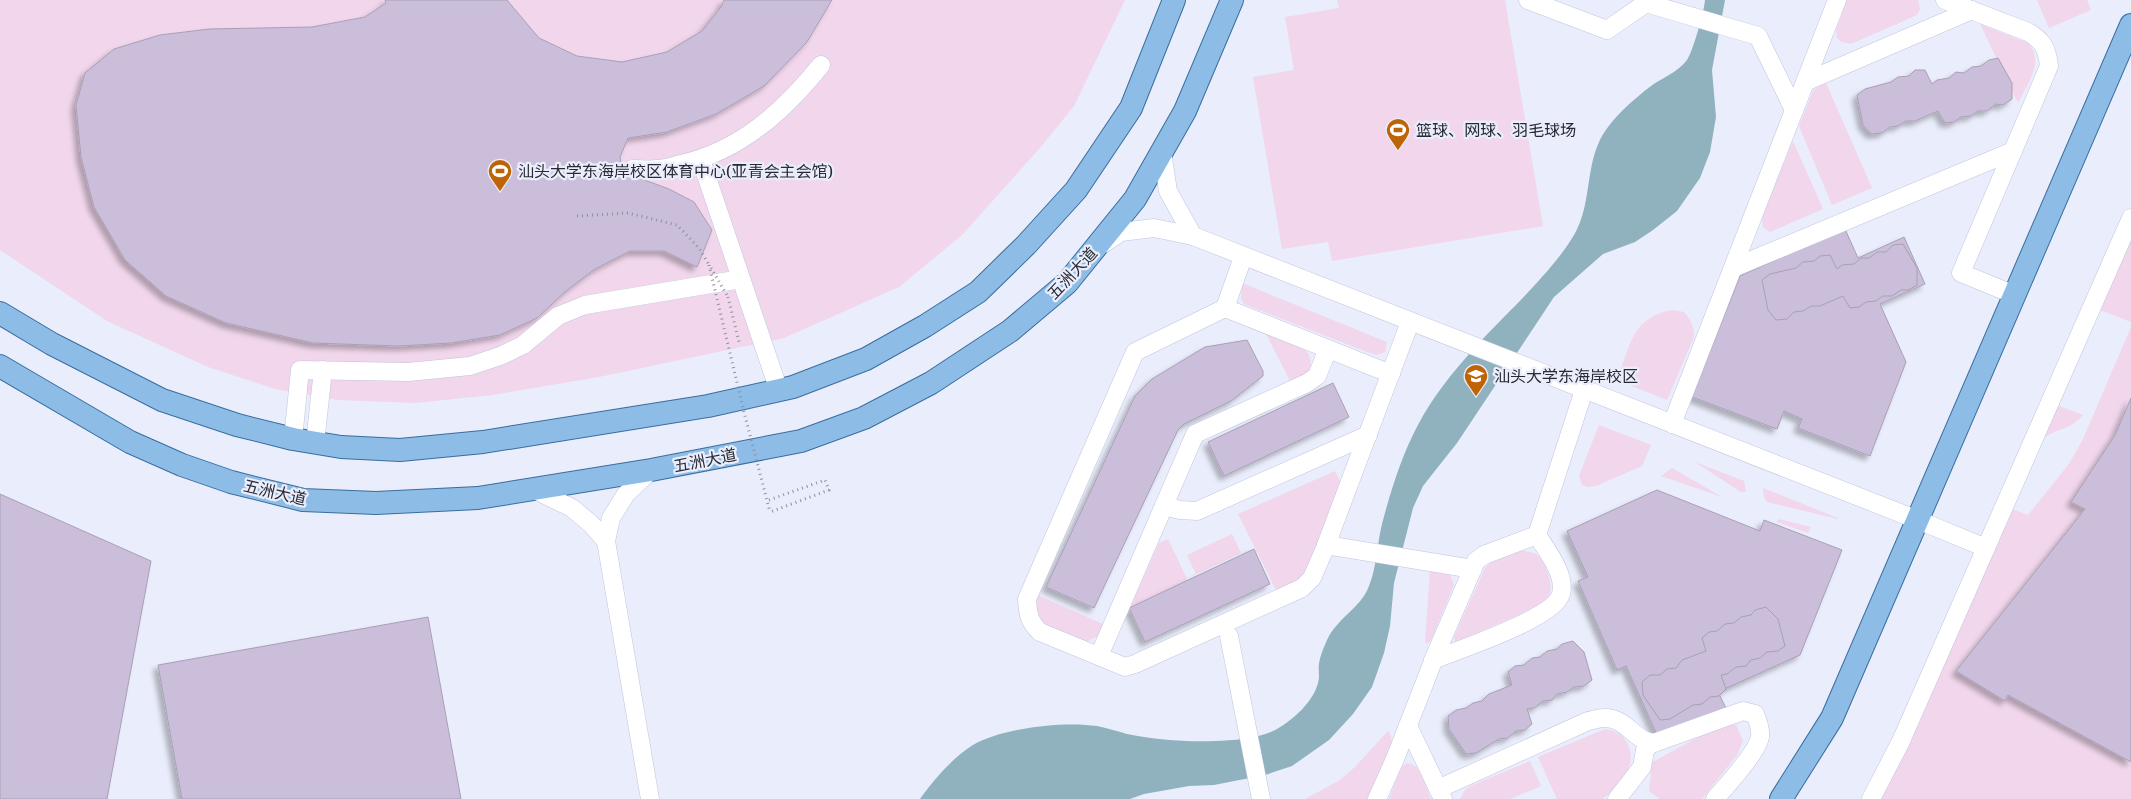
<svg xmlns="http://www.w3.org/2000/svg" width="2131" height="799" font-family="'Noto Serif','Noto Sans SC',serif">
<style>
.green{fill:#f1d6ec}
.water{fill:#8fb2be}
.building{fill:#cabedb;stroke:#a9a0b5;filter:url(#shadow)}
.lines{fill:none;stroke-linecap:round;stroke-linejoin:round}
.minor-casing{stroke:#c0c5dc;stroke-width:19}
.major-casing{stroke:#396d9e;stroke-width:24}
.path{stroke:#8e909c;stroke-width:3;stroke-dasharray:1 4;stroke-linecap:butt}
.minor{stroke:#fff;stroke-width:18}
.major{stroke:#8dbde7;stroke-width:22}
.path-bridge{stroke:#8e909c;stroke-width:3;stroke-dasharray:1 4;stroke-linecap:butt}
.labels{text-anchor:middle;stroke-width:4.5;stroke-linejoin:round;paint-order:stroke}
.poi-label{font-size:16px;fill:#292a33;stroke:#eaedfb;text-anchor:start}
.street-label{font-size:16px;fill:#292a33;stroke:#eaedfb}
</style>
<defs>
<filter id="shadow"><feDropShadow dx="-4.5" dy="4.5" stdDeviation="2.5" flood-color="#0004"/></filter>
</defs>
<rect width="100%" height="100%" fill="#eaedfb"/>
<!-- green -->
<g class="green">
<polygon points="0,0 1125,0 1074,106 1039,149 962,235 899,287 784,338 599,377 492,395 415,403 338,400 275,389 208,367 107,321 0,250"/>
<polygon points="1337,0 1505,0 1543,226 1332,261 1328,242 1282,249 1253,77 1294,70 1285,17 1339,8"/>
<polygon points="1847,0 1918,0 1920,9 1917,15 1851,44 1842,42 1837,38 1836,31"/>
<polygon points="2037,0 2087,0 2091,10 2049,28"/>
<path d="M 1980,24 L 2028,43 C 2045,61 2027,85 2018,103 Z"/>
<polygon points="1825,81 1872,188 1832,205 1799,126 1813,91"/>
<polygon points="1793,141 1823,209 1770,232 1763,227 1762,216"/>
<path d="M 2131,236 L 2131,322 L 2100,310 L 2059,406 L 2083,415 C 2069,431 2059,427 2044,438 L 2012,509 L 2028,515 L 2069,464 L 2083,439 L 2131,327 L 2131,398 L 2115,435 L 2071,502 L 2085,509 L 1956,671 L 2005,701 L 2008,695 L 2131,762 L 2131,799 L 1878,799 Z"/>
<polygon points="1242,283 1387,342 1385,352 1377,355 1367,352 1244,304 1241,299"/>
<path d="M 1672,310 L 1684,312 C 1691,320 1694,327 1694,337 L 1667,400 L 1617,380 C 1631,345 1631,318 1672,310 Z"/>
<path d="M 1265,332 C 1289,340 1318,343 1309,375 L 1292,385 Z"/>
<polygon points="1599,425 1651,445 1642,466 1596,486 1588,487 1582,485 1579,476"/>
<polygon points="1695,462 1744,481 1746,492 1741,492"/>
<polygon points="1672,468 1722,497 1661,476"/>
<polygon points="1335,471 1341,484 1308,572 1300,580 1276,590 1238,514"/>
<polygon points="1763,488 1838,518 1838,519 1767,502 1764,497"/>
<polygon points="1778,519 1811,527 1808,533 1777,522"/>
<polygon points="1232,534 1241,553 1196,574 1187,555"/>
<polygon points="1168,539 1188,581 1132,606 1132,604 1159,543"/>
<path d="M 1520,550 C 1525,551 1531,552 1536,554 C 1546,562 1554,584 1549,596 C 1546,601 1541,604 1537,607 L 1455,642 L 1454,637 L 1485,568 L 1490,563 Z"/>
<polygon points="1430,570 1449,572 1454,585 1431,640 1427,644 1425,641"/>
<polygon points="1035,594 1105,625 1100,635 1086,642 1039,622 1034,599"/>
<polygon points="1730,724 1736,725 1743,741 1737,755 1702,799 1660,799 1649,791 1651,774 1649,764 1720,725"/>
<path d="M 1605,729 C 1615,731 1622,734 1627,743 C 1639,765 1620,787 1602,799 L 1557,799 L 1538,757 Z"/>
<polygon points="1388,731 1390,733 1392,742 1367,799 1305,799 1340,780 1355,767"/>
<polygon points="1530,761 1541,786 1510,799 1460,799 1465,790 1470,786"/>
<path d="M 1407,763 C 1421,763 1426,788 1431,799 L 1389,799 L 1401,768 Z"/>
</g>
<!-- water -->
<path class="water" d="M 1705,0 L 1725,0 L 1712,70 L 1716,117 L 1710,152 L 1700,178 L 1677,211 L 1653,230 L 1635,242 L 1603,254 L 1554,297 L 1457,443 L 1423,486 L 1413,508 L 1394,583 L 1390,626 L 1384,653 L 1372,687 L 1353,714 L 1329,740 L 1292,766 L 1265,775 L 1214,785 L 1189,786 L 1144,794 L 1130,799 L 920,799 C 933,781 953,757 973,745 C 1002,728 1063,721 1097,726 C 1107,728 1117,731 1127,734 C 1157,740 1185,742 1215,741 C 1235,740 1259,739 1277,729 C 1294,719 1313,702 1318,683 C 1320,677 1318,670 1319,664 C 1320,656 1324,647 1327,640 C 1337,618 1361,608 1369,586 C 1377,566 1377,544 1382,524 C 1391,490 1402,454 1419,423 C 1443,379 1480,341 1515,306 C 1535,285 1567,252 1578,227 C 1591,199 1586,165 1602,136 C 1613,117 1634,99 1651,86 C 1662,78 1678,72 1687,60 C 1693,51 1704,12 1705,0 Z"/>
<!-- building -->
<g class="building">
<polygon points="385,0 507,0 539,38 577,56 622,62 667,52 702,31 721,7 724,0 832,0 807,42 764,86 716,114 667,132 628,138 620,157 623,172 669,189 694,202 712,230 697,267 664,251 630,251 595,269 566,291 537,318 500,335 451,343 399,346 313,343 226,323 166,296 125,260 94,207 81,157 76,105 85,73 114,49 160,35 209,29 312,27 365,17 386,3"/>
<polygon points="1998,58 2012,83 2012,99 2003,105 1996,104 1987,111 1978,111 1971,116 1961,117 1954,122 1945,123 1938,111 1915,121 1906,121 1898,126 1890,127 1882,133 1871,134 1863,125 1857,95 1865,89 1891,82 1898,77 1909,76 1915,70 1925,70 1932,84 1937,80 1949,78 1956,72 1964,73 1972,67 1981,66 1989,60"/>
<polygon points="1845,229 1858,258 1904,237 1925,284 1880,304 1906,362 1870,456 1798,428 1802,419 1784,411 1777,429 1692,397 1740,276"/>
<polygon points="1903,244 1917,268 1917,285 1908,290 1901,290 1892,296 1883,296 1876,301 1866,302 1859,307 1850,308 1843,296 1820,306 1811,306 1803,311 1794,312 1787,319 1776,320 1768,310 1762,280 1770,274 1796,268 1803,262 1814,261 1820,256 1830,255 1837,269 1842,265 1854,264 1861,258 1869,258 1877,252 1886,252 1893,245"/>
<polygon points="1247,340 1263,371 1263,376 1231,401 1184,424 1178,430 1094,608 1046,587 1135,396 1152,379 1205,347"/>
<polygon points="1333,383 1349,417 1224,476 1208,442"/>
<polygon points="2131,398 2131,762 2008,695 2005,701 1956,671 2085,509 2071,502 2115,435"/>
<polygon points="1657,490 1760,531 1764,520 1842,550 1800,655 1718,692 1726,708 1658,737 1626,666 1617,670 1578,581 1588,577 1567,531"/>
<polygon points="0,494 151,561 107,799 0,799"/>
<polygon points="1254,549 1270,584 1145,642 1129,608"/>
<polygon points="1766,607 1778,619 1785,646 1778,651 1767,652 1760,658 1751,660 1746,666 1736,667 1727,674 1721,675 1726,689 1719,696 1710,697 1702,704 1693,705 1670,719 1660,720 1643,695 1642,682 1650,675 1660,675 1667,669 1676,668 1682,660 1706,651 1702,638 1709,632 1717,631 1725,624 1734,623 1741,617 1751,615 1755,610"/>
<polygon points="428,617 461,799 182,799 158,665"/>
<polygon points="1573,641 1584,652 1592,680 1584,686 1574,687 1567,692 1557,694 1552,700 1543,701 1534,708 1527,709 1532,724 1525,730 1516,731 1508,738 1499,739 1476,753 1466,754 1449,729 1448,716 1456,710 1466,708 1473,703 1482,701 1489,694 1512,685 1508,672 1515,666 1524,665 1532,658 1540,657 1547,651 1557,649 1562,644"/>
</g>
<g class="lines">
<!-- minor casing -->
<g class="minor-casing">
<g id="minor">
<polyline points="1528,0 1607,30 1646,3 1758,36 1794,110"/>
<path d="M 1945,0 L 2028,32 C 2043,41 2047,48 2049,66 L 1961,273 L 2015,295"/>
<polyline points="1805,82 1972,10"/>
<polyline points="1162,152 1168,191 1193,236"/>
<polyline points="701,160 779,391"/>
<path d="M 632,169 C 640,169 650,170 658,169 C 666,169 673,166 681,164 C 740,151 784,111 821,65"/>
<polyline points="1103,244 1121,232 1154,228 1193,236 1918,520 1986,548"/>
<path d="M 1243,257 L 1225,308 L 1135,352 L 1027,599 C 1028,614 1029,622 1040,632 L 1125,667 L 1135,664 L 1302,588 L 1312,578 L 1325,548 L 1410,322"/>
<polyline points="1733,268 2013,151"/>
<polyline points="1225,308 1391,374"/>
<polyline points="1672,424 1837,0"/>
<polyline points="293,439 300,370 408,372 470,366 500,356 523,345 558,316 585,305 741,279"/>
<polyline points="315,443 323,370"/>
<polyline points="533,489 572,508 591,524 606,541"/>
<polyline points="1164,506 1180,510 1197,511 1368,435"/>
<polyline points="1326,545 1473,569"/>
<polyline points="1229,636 1261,799"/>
<polyline points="1099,656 1195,434 1307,383 1317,376 1328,349"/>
<path d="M 1433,660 C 1458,650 1555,618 1561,594 C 1566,574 1547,551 1537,535"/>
<polyline points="1408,726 1443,799"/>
<path d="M 1438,789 L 1588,721 C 1593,720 1599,718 1604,718 C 1626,717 1634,741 1654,743"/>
<polyline points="650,799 606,541 611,518 626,494 651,470"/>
<polyline points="1377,799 1395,759 1437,651 1476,561 1484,555 1537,535 1584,390"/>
<path d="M 1617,799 L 1642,767 L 1645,750 L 1651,744 L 1743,711 L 1755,714 C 1758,721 1761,730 1760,737 C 1757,753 1726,786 1715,799"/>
<polyline points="1871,799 1901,741 2131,218"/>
</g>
</g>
<!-- major casing -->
<g class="major-casing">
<g id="major">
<polyline points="0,313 52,344 162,400 237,425 293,439 341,447 400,450 483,442 708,406 793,387 866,359 925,326 978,292 1026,245 1076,190 1131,108 1174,0"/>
<polyline points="0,366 130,442 182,465 231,482 303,500 376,503 478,498 651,470 801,441 864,418 931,383 1010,331 1067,283 1135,199 1185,111 1232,0"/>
<polyline points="1781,799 1832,718 2131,25"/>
</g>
</g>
<!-- path -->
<g class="path">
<polyline points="577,216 628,213 677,225 699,248 709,265"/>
<polyline points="728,297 739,342"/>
<polyline points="769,500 825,480 829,490 770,512"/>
</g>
<!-- minor -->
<use href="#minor" class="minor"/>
<!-- major -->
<use href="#major" class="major"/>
<!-- path-bridge -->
<g class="path-bridge">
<polyline points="709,265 744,412 770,512"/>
<polyline points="711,268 728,297"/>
</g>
</g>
<!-- icons -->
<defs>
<g id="stadium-pin" transform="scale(1.25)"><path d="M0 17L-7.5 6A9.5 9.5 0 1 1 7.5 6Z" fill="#be6406" stroke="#eaedfb"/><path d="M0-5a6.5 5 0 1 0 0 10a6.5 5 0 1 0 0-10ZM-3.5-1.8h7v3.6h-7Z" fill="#fff"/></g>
<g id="university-pin" transform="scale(1.25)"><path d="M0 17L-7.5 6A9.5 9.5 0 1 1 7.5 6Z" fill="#be6406" stroke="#eaedfb"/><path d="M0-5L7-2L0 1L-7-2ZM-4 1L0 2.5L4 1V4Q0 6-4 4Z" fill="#fff"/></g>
</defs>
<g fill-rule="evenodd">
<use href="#stadium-pin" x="1398" y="130"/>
<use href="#stadium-pin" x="500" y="171"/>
<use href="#university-pin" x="1476" y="376"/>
</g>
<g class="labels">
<!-- poi labels -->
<g class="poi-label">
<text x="1416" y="136">篮球、网球、羽毛球场</text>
<text x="518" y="177">汕头大学东海岸校区体育中心(亚青会主会馆)</text>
<text x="1494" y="382">汕头大学东海岸校区</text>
</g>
<!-- street labels -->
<g class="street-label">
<text transform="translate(1072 273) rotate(-47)" y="6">五洲大道</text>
<text transform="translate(705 460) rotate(-11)" y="6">五洲大道</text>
<text transform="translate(275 492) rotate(13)" y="6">五洲大道</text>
</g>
</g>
</svg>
